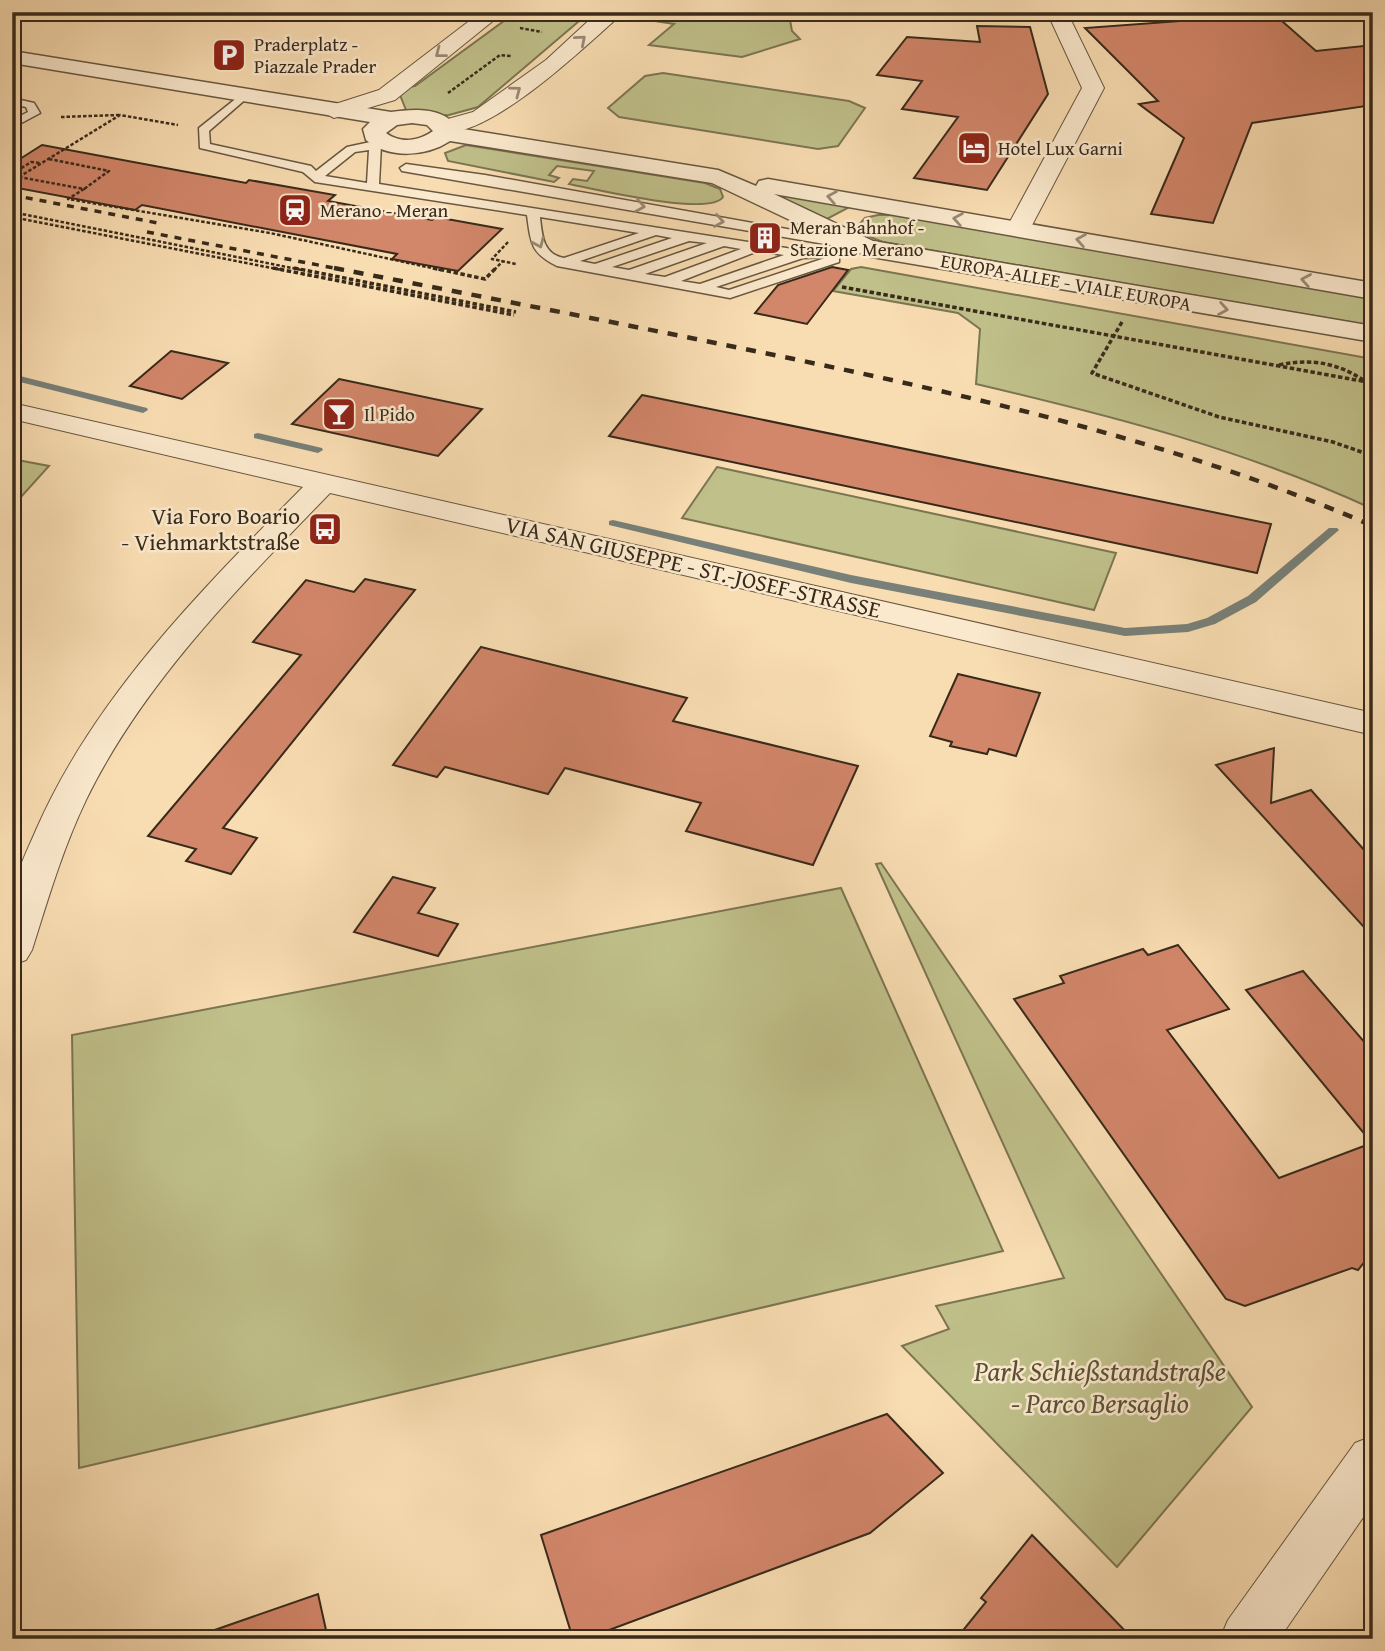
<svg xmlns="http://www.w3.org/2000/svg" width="1385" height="1651" font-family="'Gentium Book Plus',serif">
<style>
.green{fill:#c0c08a;stroke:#7c7552;stroke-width:2}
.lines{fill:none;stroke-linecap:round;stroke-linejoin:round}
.stream{fill:#788079;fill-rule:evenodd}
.building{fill:#d2866a;stroke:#382a1b;stroke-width:2}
.service-casing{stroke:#685741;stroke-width:3}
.minor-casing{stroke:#685741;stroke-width:2}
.tertiary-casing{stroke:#685741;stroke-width:3}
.path-far1{stroke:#382a1b;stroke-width:2.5;stroke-dasharray:3.5 2;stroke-linecap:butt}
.path{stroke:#382a1b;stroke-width:3.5;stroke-dasharray:4.5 2.5;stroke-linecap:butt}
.service{fill:#fbe9cd;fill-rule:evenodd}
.minor{fill:#fbe9cd;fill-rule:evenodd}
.tertiary{fill:#fbe9cd;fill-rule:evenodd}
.rail-far1{stroke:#382a1b;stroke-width:3.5;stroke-dasharray:7 7;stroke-linecap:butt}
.rail{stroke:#382a1b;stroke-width:4.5;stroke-dasharray:10 10;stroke-linecap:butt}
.oneway{stroke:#9a8a74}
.labels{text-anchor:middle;stroke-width:5;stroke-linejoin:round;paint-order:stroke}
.far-poi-label{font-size:19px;fill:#382a1b;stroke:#fbe9cd;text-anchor:start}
.far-street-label{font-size:19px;fill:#382a1b;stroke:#fbe9cd}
.poi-label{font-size:23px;fill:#382a1b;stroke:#fbe9cd;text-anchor:end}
.street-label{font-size:23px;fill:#382a1b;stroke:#fbe9cd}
.near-park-label{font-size:28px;font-style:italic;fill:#5a5037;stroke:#fbe9cd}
</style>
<rect width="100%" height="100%" fill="#f9ddb2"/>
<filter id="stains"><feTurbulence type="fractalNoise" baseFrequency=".00286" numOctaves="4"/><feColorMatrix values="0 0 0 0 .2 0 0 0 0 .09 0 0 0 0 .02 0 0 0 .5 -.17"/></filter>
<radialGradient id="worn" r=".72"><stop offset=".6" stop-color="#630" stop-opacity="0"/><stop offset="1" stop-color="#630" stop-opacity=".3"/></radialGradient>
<!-- green -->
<g class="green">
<polygon points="516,12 583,12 585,16 478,107 449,115 431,116 406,110 400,95 407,87 415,86"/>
<polygon points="660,12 778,14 790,20 792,31 800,39 742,57 649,45 674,24 648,20"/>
<polygon points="663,73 849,101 865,108 838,146 818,149 619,117 608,108 645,76"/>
<path d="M 466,145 L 705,183 L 720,189 L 723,197 C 710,217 594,189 569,184 L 573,179 L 587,181 L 594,171 L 557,166 L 549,175 L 559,178 L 554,182 L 448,161 L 445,153 Z"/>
<polygon points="761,188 857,203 827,219"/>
<polygon points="878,215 894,215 1373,296 1373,326 883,242 862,234 858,226 865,218"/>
<path d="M 861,267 L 1373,359 L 1373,509 C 1245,450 1113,416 976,384 L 980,329 L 958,313 L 833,291 L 851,269 Z"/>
<polygon points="12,459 49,466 12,507"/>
<polygon points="717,467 1116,553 1094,610 682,518"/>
<polygon points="881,863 1252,1407 1117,1567 902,1346 949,1329 936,1306 1064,1278 876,864"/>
<polygon points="841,888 1003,1251 79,1468 72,1035"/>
</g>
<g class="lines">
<!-- stream -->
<g class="stream">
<polygon points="12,374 147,408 148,410 143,413 12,380"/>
<polygon points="258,433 322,448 323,450 318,453 254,438 254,434"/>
<polygon points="613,520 851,575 1125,628 1187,624 1207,618 1248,596 1329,528 1337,528 1339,530 1256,602 1215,624 1188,632 1125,636 851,583 609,525 609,521"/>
</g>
</g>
<!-- building -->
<g class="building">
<polygon points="1274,14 1316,51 1373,45 1373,105 1252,123 1213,223 1151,214 1184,138 1139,104 1158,101 1085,28"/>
<polygon points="977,26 1030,27 1048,94 987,190 914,178 958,117 902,109 922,81 877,75 907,37 980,42"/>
<polygon points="42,145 246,183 249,180 335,195 328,201 432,220 436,217 502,229 458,271 392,259 397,254 142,205 135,210 12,187 12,164"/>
<polygon points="832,267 848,270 807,324 755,313 778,285"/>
<polygon points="171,351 228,363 182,399 130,386"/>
<polygon points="339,379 482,409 438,456 292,424"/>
<polygon points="642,395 1271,524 1257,573 609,436"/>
<polygon points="365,579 415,590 223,828 257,838 231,874 186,861 196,849 148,836 301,655 253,642 306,580 354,592"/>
<polygon points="481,647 687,698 673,721 858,766 813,865 686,831 701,803 565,768 548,794 445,767 437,777 393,765"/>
<polygon points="958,674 1040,693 1016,756 989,749 987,754 950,746 952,742 930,736"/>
<polygon points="1274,748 1271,803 1311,790 1373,860 1373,937 1216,765"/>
<polygon points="393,877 435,888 418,913 458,924 438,956 354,932"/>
<polygon points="1178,945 1229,1009 1167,1030 1279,1178 1372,1143 1246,990 1303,971 1373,1052 1373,1251 1358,1270 1352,1268 1245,1306 1226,1299 1014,999 1064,983 1060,976 1143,949 1148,955"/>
<polygon points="887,1414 943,1473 870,1533 585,1639 573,1639 541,1535"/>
<polygon points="1032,1535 1133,1639 956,1639 986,1602 981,1598"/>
<polygon points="318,1594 328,1639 207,1639 206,1633"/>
</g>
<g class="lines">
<!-- service casing -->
<g class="service-casing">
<g id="service">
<path d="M 243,93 L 247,94 L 247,98 L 209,131 L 210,144 L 311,166 L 316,171 L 347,147 L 375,141 L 381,145 L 379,184 L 799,250 L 854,248 L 860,252 L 854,256 L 839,256 L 839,262 L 730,298 L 557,266 C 531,253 531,244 527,215 L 315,182 L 303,172 L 200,148 L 199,128 ZM 369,150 L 367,183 L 325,176 L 355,152 ZM 540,217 L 639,233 L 564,258 C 543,254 542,236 540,217 ZM 656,235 L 672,238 L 595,264 L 580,261 ZM 689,241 L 707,243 L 629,270 L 612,267 ZM 724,246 L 741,249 L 665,277 L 645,274 ZM 758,251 L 784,255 L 700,284 L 681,281 ZM 828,257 L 729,290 L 716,287 L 803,258 Z"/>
<polygon points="12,98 34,103 40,113 12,128 12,120 28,112 26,107 12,104"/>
<polygon points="406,164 485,175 848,240 854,244 848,248 402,171 400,168"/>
</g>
</g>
<!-- minor casing -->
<g class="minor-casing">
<g id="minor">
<polygon points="481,12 504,12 395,100 334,118 323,112 326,107 379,90"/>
<path d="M 598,12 L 618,12 L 614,21 C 579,52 484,143 437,132 L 434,127 L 437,122 L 473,112 L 546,60 Z"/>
<polygon points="1047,12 1067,12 1104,88 1030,229 1027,234 1009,234 1006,229 1082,88"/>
<path d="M 12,403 L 1373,713 L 1373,735 L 330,493 C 240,586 143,683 86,800 C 63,848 48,899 32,950 L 26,960 L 12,965 C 12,941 8,913 13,890 C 17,870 28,849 36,830 C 94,697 202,589 303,487 L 12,419 Z"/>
<polygon points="1373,1436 1373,1503 1279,1639 1220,1639 1228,1620 1355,1443"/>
</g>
</g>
<!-- tertiary casing -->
<g class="tertiary-casing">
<path id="tertiary" d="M 12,51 L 391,112 C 412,109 444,106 457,128 L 718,170 L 756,186 L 759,181 L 768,179 L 1373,283 L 1373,299 L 774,194 L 873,241 L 1373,326 L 1373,342 L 866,256 L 712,183 L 450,141 C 426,157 388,159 366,140 L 363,129 L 370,122 L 12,63 ZM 412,123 L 427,125 L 433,131 C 419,141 401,144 386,133 L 397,125 Z"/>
</g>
<!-- path-far1 -->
<g class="path-far1">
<polyline points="520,28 542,32"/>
<polyline points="448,93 500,55 511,56"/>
<polyline points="61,117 119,115"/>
<polyline points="49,159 109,171 84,189"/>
<polyline points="12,174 31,162 40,163"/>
<polyline points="19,177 84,189 68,199 270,233 441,270"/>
<polyline points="19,177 120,115 178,125"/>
<polyline points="12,212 302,270"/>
<polyline points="12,217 282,270"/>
<polyline points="508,242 492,259 516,264"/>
<polyline points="12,248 20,250"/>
<polyline points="12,252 15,253"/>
<polyline points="494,270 503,261"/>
</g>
<!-- path -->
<g class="path">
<polyline points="273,268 514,315"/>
<polyline points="294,268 516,312"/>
<polyline points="433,268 485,279 496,268"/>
<polyline points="842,287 1373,383"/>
<polyline points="1122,322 1092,373 1219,417 1333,442 1373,456"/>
<path d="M 1279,365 C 1311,358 1339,363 1366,382"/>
</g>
<!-- service -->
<use href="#service" class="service"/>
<!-- minor -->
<use href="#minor" class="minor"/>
<!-- tertiary -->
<use href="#tertiary" class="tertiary"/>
<!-- rail-far1 -->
<g class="rail-far1">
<polyline points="12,195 158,223"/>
<polyline points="147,232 344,270"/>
</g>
<!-- rail -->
<path class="rail" d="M 334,268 C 484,297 634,326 784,357 C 985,399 1183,444 1373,526"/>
</g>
<!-- one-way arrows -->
<defs><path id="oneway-chevron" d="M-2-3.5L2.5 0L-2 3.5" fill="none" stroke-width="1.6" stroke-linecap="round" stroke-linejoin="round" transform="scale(1.75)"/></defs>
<g class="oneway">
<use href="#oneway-chevron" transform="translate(581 40) rotate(-41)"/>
<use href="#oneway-chevron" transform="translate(440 53) rotate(142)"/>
<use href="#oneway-chevron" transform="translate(516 91) rotate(-37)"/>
<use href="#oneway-chevron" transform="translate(832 197) rotate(-170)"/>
<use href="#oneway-chevron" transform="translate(640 206) rotate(10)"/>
<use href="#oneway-chevron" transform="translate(958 219) rotate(-170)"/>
<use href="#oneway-chevron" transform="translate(719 221) rotate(10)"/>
<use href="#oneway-chevron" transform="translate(1081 240) rotate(-170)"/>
<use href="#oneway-chevron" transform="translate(539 243) rotate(66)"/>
<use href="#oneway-chevron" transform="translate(1306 280) rotate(-170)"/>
<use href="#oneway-chevron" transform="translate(1223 309) rotate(10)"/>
</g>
<!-- icons -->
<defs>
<g id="parking-square" transform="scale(1.75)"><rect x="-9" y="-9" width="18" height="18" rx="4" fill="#8f2418" stroke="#fbe9cd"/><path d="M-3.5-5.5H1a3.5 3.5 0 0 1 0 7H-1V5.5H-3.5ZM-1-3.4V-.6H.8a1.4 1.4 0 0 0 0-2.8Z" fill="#fff"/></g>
<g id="hotel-square" transform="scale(1.75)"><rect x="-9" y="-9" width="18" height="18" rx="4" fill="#8f2418" stroke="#fbe9cd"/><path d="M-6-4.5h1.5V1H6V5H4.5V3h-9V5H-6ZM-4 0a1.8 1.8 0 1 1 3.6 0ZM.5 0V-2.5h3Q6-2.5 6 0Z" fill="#fff"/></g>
<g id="station-square" transform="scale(1.75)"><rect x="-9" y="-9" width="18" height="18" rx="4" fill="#8f2418" stroke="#fbe9cd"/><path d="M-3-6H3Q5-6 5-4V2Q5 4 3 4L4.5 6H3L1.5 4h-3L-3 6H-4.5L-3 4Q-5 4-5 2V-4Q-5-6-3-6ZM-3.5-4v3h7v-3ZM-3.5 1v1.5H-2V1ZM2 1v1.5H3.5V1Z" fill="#fff"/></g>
<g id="building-square" transform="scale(1.75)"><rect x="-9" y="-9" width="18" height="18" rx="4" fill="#8f2418" stroke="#fbe9cd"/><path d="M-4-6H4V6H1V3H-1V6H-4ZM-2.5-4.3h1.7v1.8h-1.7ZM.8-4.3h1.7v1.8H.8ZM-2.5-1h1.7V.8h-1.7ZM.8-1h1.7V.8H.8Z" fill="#fff"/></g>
<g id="bar-square" transform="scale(1.75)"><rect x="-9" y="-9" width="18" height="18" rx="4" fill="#8f2418" stroke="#fbe9cd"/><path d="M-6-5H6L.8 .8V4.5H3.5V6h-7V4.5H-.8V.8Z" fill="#fff"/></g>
<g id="bus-square" transform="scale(1.75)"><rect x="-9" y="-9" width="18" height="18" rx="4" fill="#8f2418" stroke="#fbe9cd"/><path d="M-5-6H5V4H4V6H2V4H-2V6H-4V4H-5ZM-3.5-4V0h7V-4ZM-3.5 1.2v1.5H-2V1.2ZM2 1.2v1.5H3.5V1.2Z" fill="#fff"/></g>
</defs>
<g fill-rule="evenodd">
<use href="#parking-square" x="229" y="55"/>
<use href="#hotel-square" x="974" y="148"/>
<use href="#station-square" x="295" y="210"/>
<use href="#building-square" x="765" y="238"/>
<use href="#bar-square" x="339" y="414"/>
<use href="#bus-square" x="325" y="529"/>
</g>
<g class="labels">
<!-- far-poi labels -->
<g class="far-poi-label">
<text x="254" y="51">Praderplatz -<tspan x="254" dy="22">Piazzale Prader</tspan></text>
<text x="998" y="155">Hotel Lux Garni</text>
<text x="320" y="217">Merano - Meran</text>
<text x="790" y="234">Meran Bahnhof -<tspan x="790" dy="22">Stazione Merano</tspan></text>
<text x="364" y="421">Il Pido</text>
</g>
<!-- far-street labels -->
<g class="far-street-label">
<text transform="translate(1066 282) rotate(10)" y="7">EUROPA-ALLEE - VIALE EUROPA</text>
</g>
<!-- poi labels -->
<g class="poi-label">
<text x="300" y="524">Via Foro Boario<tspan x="300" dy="26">- Viehmarktstraße</tspan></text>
</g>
<!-- street labels -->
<g class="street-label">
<text transform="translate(693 567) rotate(13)" y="8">VIA SAN GIUSEPPE - ST.-JOSEF-STRASSE</text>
</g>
<!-- near-park labels -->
<g class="near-park-label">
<text x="1100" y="1381">Park Schießstandstraße<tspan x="1100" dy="32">- Parco Bersaglio</tspan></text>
</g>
</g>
<!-- margin -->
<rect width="1385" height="1651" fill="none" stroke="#f9ddb2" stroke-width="42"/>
<rect x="14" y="14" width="1357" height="1623" fill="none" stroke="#382a1b" stroke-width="3.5"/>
<rect x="21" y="21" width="1343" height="1609" fill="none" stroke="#382a1b" stroke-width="2"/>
<rect width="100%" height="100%" filter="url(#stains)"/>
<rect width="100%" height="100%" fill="url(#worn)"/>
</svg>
